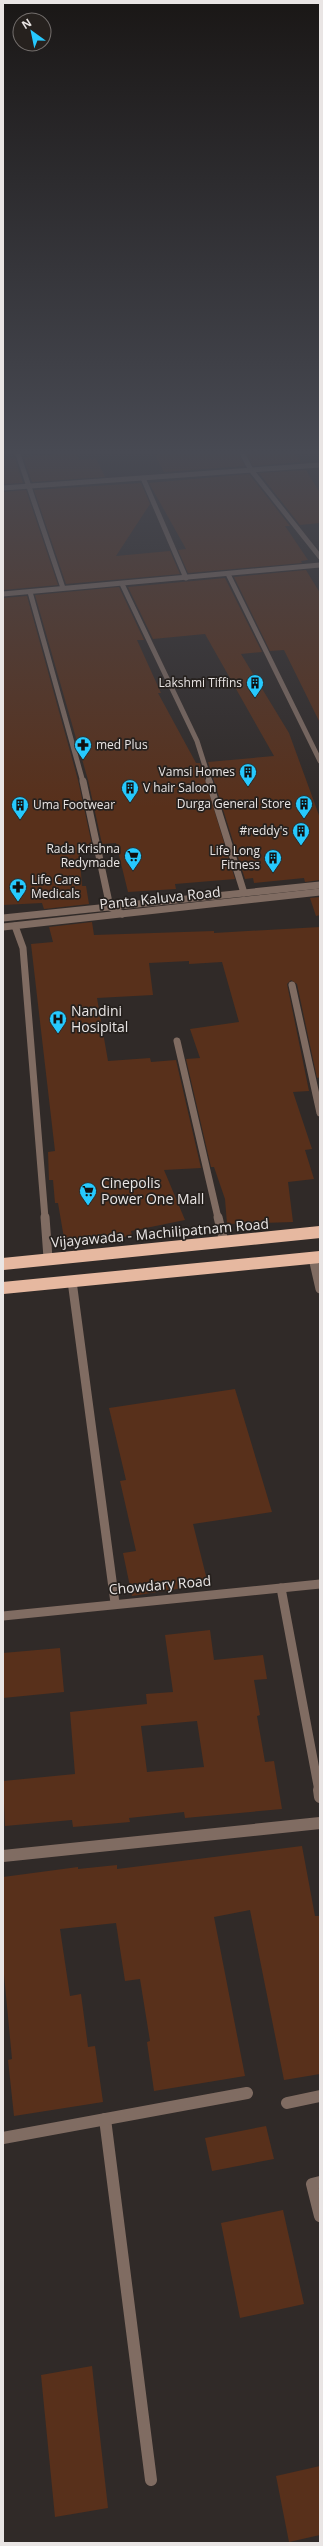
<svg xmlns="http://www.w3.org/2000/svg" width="323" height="2546" font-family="'Open Sans',sans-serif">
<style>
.building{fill:#58301b;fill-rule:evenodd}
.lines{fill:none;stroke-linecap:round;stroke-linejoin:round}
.minor-far3{stroke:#806c62;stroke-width:5}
.minor-far2{stroke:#806c62;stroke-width:7}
.minor-far1{stroke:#806c62;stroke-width:9}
.minor{stroke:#806c62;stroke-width:12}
.tertiary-far2{stroke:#806c62;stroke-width:5}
.tertiary-far1{stroke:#806c62;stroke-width:7}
.tertiary{stroke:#806c62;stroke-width:9}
.trunk{stroke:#e6b8a0;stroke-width:12}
.labels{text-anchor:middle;stroke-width:3.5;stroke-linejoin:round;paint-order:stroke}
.far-poi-label{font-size:12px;fill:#e9e5e4;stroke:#26211e;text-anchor:end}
.street-label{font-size:14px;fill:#e9e5e4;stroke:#26211e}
.poi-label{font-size:14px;fill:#e9e5e4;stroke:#26211e;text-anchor:start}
</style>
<rect width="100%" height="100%" fill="#302a28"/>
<!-- building -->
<g class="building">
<polygon points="156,451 237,451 245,466 164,472 155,455 158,455"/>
<polygon points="245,451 294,451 301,462 253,466"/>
<polygon points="76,452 79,460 96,458 105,477 32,482 23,457"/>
<polygon points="15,458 23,483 3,484 3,459"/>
<polygon points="306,470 320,493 320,523 300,525 259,473"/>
<polygon points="249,474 290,526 285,526 308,560 301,561 302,563 188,573 178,550 186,549 149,483"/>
<polygon points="141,483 150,504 116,556 170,551 180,574 66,584 34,490"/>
<polygon points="26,490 58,585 3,590 3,492"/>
<polygon points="306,570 320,593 320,723 284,650 270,651 234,577"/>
<polygon points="225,578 262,652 241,654 289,733 320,818 320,880 305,882 304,878 254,883 253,878 245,879 208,762 274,756 205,634 153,639 128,587"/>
<polygon points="119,587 144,640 137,640 161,693 158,693 196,763 200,763 235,879 175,884 176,889 128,892 116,843 102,844 88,780 35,595"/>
<polygon points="27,596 78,780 92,845 79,846 82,886 86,886 89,904 44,909 42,903 3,905 3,598"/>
<polygon points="320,897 320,915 316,916 310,898"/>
<polygon points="92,922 94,935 214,931 214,933 320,927 320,1077 317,1078 297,984 291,980 287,984 309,1091 293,1092 312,1149 305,1150 314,1179 288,1182 293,1222 227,1224 225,1199 214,1167 211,1167 186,1059 200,1058 190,1029 239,1022 222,962 189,964 189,961 149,963 153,995 97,998 108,1061 150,1058 151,1062 176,1060 201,1168 164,1170 185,1220 131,1231 132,1236 65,1244 58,1203 55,1203 53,1180 49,1180 48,1152 55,1151 31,944 53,942 49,927"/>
<polygon points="235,1389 272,1512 193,1524 208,1584 132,1596 123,1553 136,1551 120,1481 126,1480 109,1408"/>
<path d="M 210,1630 L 214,1660 L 263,1655 L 267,1679 L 254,1680 L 260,1715 L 257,1716 L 265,1762 L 274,1761 L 282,1809 L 185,1818 L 184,1812 L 129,1818 L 130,1822 L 73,1827 L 72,1820 L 5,1826 L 3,1781 L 75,1774 L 70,1712 L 147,1704 L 146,1694 L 173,1692 L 165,1635 ZM 197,1721 L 204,1767 L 147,1772 L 141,1726 Z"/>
<polygon points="60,1648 64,1692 3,1698 3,1653"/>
<polygon points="302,1846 315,1916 320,1916 320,2074 284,2080 250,1910 214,1917 245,2076 154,2091 147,2042 150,2041 140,1979 125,1981 116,1923 60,1929 70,1996 81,1994 88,2047 95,2046 103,2102 14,2116 8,2060 12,2059 3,1964 3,1877 78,1867 78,1869 117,1865 117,1869"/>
<polygon points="266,2126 274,2159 212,2171 205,2138"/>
<polygon points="283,2210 304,2304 240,2318 221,2223"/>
<polygon points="92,2366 108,2508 55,2517 41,2375"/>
<polygon points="320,2466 320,2535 289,2542 276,2476"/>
</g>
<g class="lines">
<!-- minor-far3 -->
<g class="minor-far3">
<polyline points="17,451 63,588"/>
<polyline points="241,451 251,470 320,557"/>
<polyline points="143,478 186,578"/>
<polyline points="3,488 320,465"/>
<polyline points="228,574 320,761"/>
<polyline points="122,584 197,741 210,782"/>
<polyline points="30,592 83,782"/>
</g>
<!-- minor-far2 -->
<g class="minor-far2">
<polyline points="83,781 110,907 122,914"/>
<polyline points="209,781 244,893"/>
<polyline points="15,926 23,948 45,1218"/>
<polyline points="292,985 320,1113"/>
<polyline points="177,1041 218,1218"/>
</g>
<!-- minor-far1 -->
<g class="minor-far1">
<polyline points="45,1217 48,1258"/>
<polyline points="218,1217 224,1242"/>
<polyline points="313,1258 320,1289"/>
<polyline points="72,1281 115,1603"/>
<polyline points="281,1588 319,1791"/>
</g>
<!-- minor -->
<g class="minor">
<polyline points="319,1790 320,1797"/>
<polyline points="3,1856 320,1823"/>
<polyline points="287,2103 320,2096"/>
<polyline points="105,2119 151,2480"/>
<polyline points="3,2138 247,2093"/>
<polyline points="320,2182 312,2184 320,2216"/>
</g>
<!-- tertiary-far2 -->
<polyline class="tertiary-far2" points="3,594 320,565"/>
<!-- tertiary-far1 -->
<g class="tertiary-far1">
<polyline points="3,918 320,885"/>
<polyline points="3,927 320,892"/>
</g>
<!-- tertiary -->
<polyline class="tertiary" points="3,1616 320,1584"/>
<!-- trunk -->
<g class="trunk">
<polyline points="3,1264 320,1232"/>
<polyline points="3,1288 320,1257"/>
</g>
</g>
<!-- sky -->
<linearGradient id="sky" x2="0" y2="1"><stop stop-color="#1a1716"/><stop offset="0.56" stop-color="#484a53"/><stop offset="1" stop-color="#484a53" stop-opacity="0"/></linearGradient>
<rect width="323" height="807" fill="url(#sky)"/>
<!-- icons -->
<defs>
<g id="building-pin" transform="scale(0.9)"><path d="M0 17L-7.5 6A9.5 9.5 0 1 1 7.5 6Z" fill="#26c9fe" stroke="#26211e"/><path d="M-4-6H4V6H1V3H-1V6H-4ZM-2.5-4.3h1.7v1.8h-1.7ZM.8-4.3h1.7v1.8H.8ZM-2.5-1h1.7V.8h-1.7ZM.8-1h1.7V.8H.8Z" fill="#111"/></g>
<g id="pharmacy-pin" transform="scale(0.9)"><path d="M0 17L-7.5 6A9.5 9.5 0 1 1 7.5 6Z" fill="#26c9fe" stroke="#26211e"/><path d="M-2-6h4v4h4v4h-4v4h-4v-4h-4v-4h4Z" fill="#111"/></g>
<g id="supermarket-pin" transform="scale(0.9)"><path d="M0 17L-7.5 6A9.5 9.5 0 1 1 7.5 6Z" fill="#26c9fe" stroke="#26211e"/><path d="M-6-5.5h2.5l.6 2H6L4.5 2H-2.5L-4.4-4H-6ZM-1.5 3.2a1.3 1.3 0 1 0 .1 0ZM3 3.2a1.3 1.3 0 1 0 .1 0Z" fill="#111"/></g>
<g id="hospital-pin" transform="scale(0.9)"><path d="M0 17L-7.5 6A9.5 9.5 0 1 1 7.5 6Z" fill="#26c9fe" stroke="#26211e"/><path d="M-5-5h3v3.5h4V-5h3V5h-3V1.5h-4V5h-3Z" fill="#111"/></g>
</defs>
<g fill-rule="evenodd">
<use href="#building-pin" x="255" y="683"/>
<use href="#pharmacy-pin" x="83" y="745"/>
<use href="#building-pin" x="248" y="772"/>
<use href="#building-pin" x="130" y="788"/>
<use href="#building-pin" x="304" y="804"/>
<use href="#building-pin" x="20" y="805"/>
<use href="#building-pin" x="301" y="831"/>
<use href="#supermarket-pin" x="133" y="856"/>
<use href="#building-pin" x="273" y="858"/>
<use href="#pharmacy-pin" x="18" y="887"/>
<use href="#hospital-pin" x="58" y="1019"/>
<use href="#supermarket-pin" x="88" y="1191"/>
</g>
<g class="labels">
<!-- far-poi labels -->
<g class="far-poi-label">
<text x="242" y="687">Lakshmi Tiffins</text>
<text x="96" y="749" text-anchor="start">med Plus</text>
<text x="235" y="776">Vamsi Homes</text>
<text x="143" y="792" text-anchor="start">V hair Saloon</text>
<text x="291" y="808">Durga General Store</text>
<text x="33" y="809" text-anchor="start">Uma Footwear</text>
<text x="288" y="835">#reddy's</text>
<text x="120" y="853">Rada Krishna<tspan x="120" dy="14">Redymade</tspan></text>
<text x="260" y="855">Life Long<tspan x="260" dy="14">Fitness</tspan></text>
<text x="31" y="884" text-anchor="start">Life Care<tspan x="31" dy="14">Medicals</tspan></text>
</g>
<!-- street labels -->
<g class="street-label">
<text transform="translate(160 898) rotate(-6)" y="5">Panta Kaluva Road</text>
<text transform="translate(160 1233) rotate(-5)" y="5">Vijayawada - Machilipatnam Road</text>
<text transform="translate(160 1585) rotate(-5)" y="5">Chowdary Road</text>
</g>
<!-- poi labels -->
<g class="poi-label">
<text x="71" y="1016">Nandini<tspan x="71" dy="16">Hosipital</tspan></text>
<text x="101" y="1188">Cinepolis<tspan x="101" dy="16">Power One Mall</tspan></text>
</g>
</g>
<!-- border -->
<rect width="323" height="2546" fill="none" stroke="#e9e5e4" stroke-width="8"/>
<!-- north arrow -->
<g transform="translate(32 32) rotate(327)"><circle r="19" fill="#26211e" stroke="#746f6d"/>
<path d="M0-3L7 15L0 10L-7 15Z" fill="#26c9fe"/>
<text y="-6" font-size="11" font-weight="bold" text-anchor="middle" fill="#e9e5e4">N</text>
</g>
</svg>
